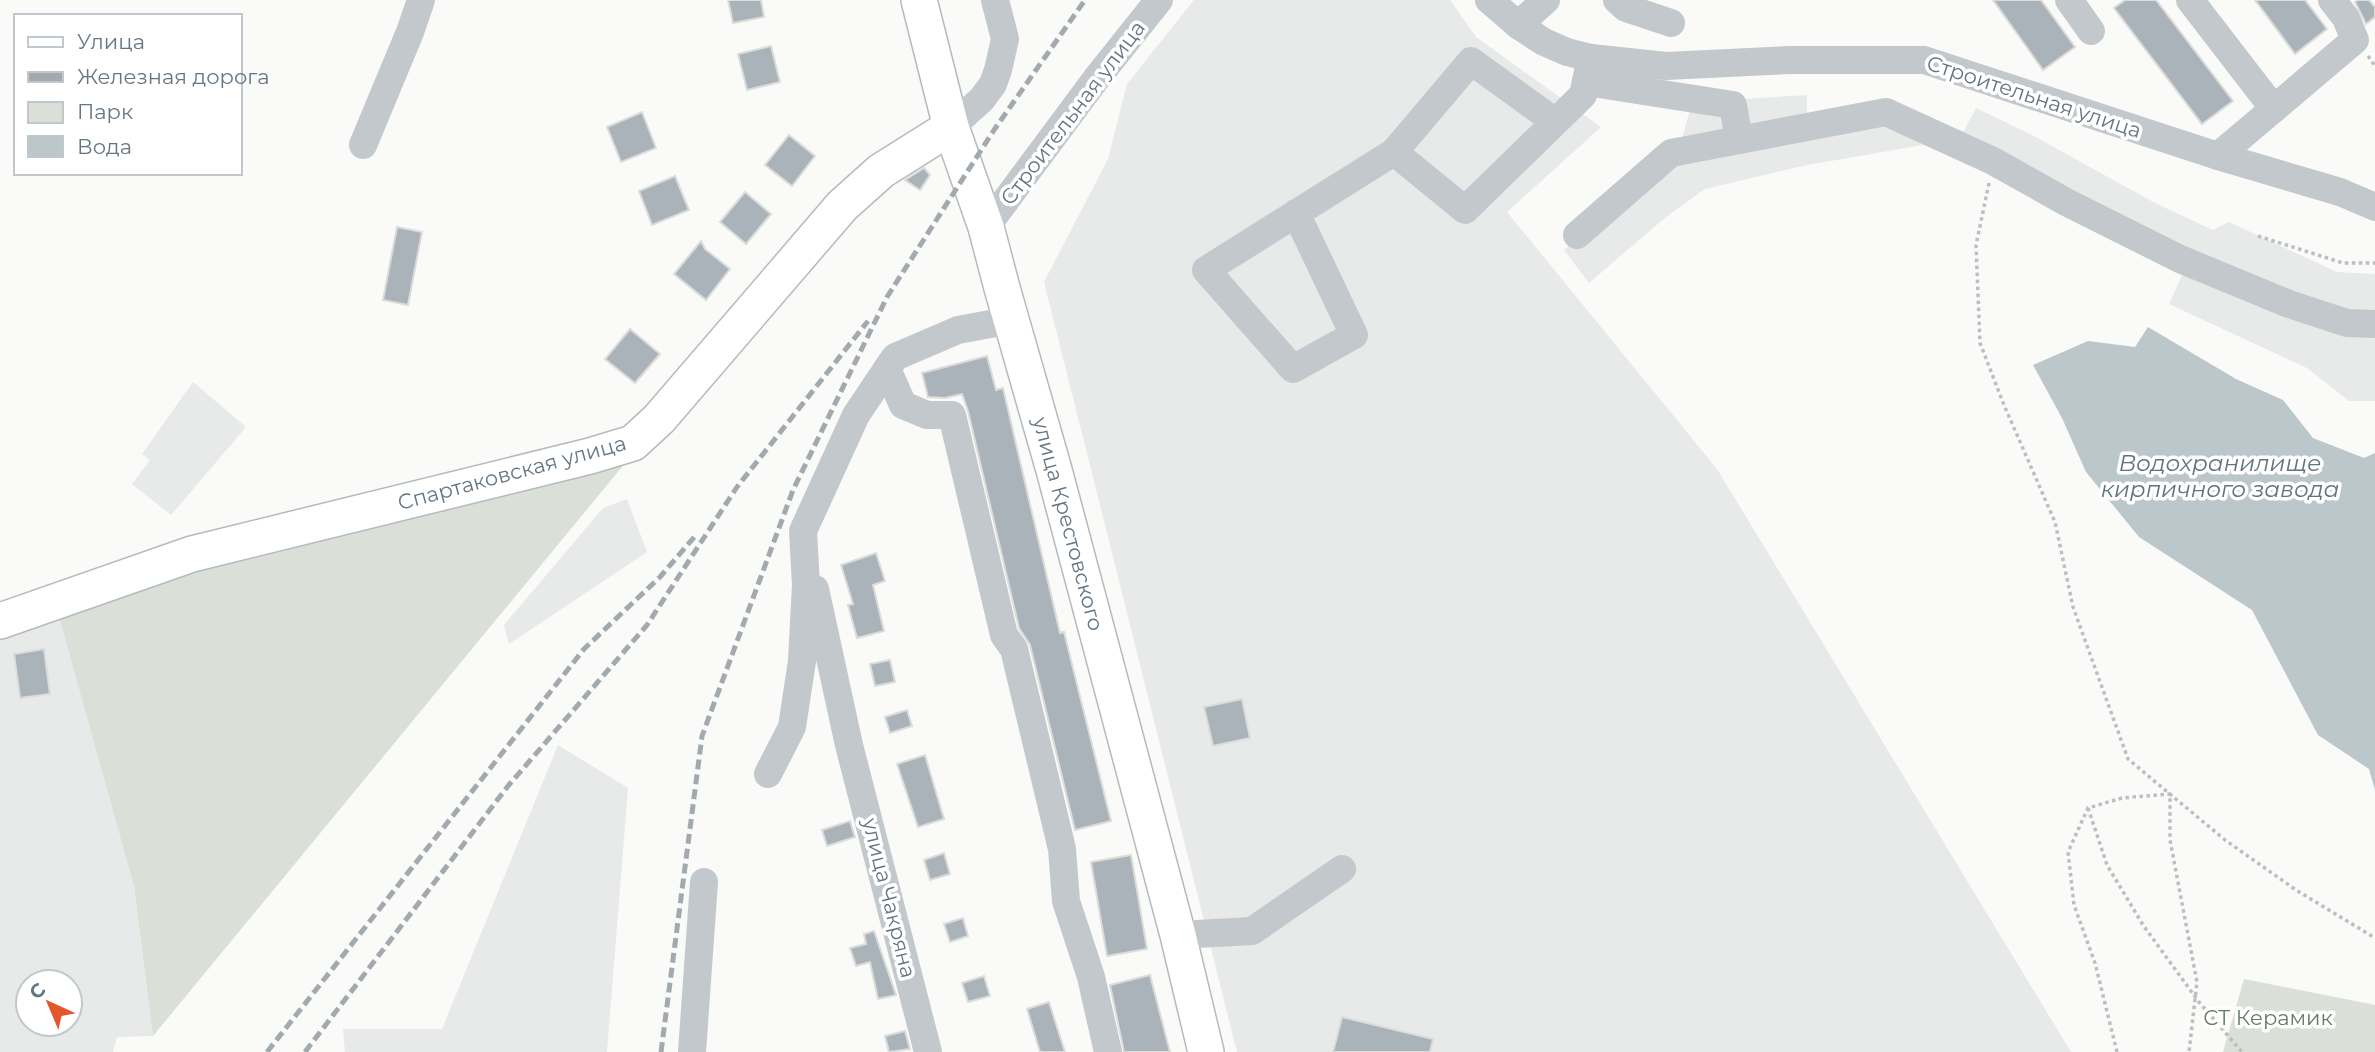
<svg xmlns="http://www.w3.org/2000/svg" width="2375" height="1052" font-family="Montserrat,sans-serif">
<style>
.built{fill:#e8e9e9;fill-rule:evenodd}
.green{fill:#dadfd7}
.water{fill:#bbc7cb}
.building{fill:#aab3b9;stroke:#dcdcda;stroke-width:2}
.lines{fill:none;stroke-linecap:round;stroke-linejoin:round}
.major-casing{stroke:#b5babe;stroke-width:38}
.path{stroke:#bbbfc2;stroke-width:3.5;stroke-dasharray:3.5 3.5;stroke-linecap:butt}
.minor{stroke:#c3c8cc;stroke-width:28}
.major{stroke:#fff;stroke-width:35}
.rail{stroke:#a2aab0;stroke-width:5;stroke-dasharray:10 5;stroke-linecap:butt}
.labels{text-anchor:middle;stroke-width:7;stroke-linejoin:round;paint-order:stroke}
.street-label{font-size:21px;fill:#657683;stroke:#fff}
.park-label{font-size:21px;fill:#687a64;stroke:#fff}
.water-label{font-size:23px;font-style:italic;fill:#60757c;stroke:#fff}
</style>
<rect width="100%" height="100%" fill="#fafaf8"/>
<!-- built -->
<g class="built">
<polygon points="1194,0 1450,0 1476,37 1601,127 1507,212 1717,469 2071,1052 1237,1052 1044,282 1108,159 1127,84"/>
<polygon points="1807,95 1807,131 1917,120 1964,131 1976,108 2032,135 2155,203 2213,230 2229,222 2337,272 2375,274 2375,401 2349,401 2307,368 2169,304 2192,253 1929,144 1807,165 1705,189 1666,217 1589,283 1564,250 1677,157 1691,106 1745,99"/>
<polygon points="193,382 246,427 171,515 132,484 150,460 142,454"/>
<polygon points="627,499 647,552 509,644 504,625 603,508"/>
<path d="M 55,602 L 102,753 L 134,886 L 153,1036 L 117,1037 L 113,1052 L 0,1052 L 0,621 ZM 28,982 L 70,982 L 70,1024 L 28,1024 Z"/>
<polygon points="558,745 628,788 607,1052 345,1052 343,1029 442,1029"/>
</g>
<!-- green -->
<g class="green">
<polygon points="626,462 153,1036 134,886 57,609 231,554"/>
<polygon points="2244,979 2375,1005 2375,1052 2223,1052"/>
</g>
<!-- water -->
<polygon class="water" points="2148,327 2236,379 2283,400 2313,438 2364,458 2375,453 2375,790 2369,769 2318,735 2252,610 2139,537 2086,472 2062,418 2033,365 2088,341 2135,347"/>
<!-- building -->
<g class="building">
<polygon points="728,0 761,0 764,17 733,23"/>
<polygon points="1993,0 2041,0 2075,47 2043,70"/>
<polygon points="2125,0 2156,0 2233,101 2202,124 2114,8"/>
<polygon points="2255,0 2305,0 2327,29 2295,54"/>
<polygon points="2358,0 2369,0 2375,7 2375,17 2366,24 2355,2"/>
<polygon points="771,46 780,82 747,90 738,54"/>
<polygon points="642,112 656,148 621,162 607,127"/>
<polygon points="789,135 815,156 792,186 765,165"/>
<polygon points="924,168 930,175 920,190 905,180"/>
<polygon points="675,176 689,210 652,225 639,191"/>
<polygon points="745,192 771,214 746,244 720,222"/>
<polygon points="397,227 422,232 408,305 383,300"/>
<polygon points="701,241 705,249 730,269 706,300 674,274"/>
<polygon points="630,329 660,354 635,383 605,359"/>
<polygon points="987,356 996,390 1003,388 1060,633 1064,632 1111,821 1075,830 1030,645 1019,628 968,411 962,394 945,398 928,397 922,373"/>
<polygon points="876,553 885,581 873,585 884,631 857,638 848,605 853,604 841,565"/>
<polygon points="44,649 50,694 20,698 14,654"/>
<polygon points="890,660 895,682 875,686 870,664"/>
<polygon points="1242,699 1250,738 1213,746 1204,707"/>
<polygon points="907,710 912,726 890,733 885,717"/>
<polygon points="925,755 944,819 918,827 897,764"/>
<polygon points="850,821 855,837 827,846 822,830"/>
<polygon points="944,853 950,874 930,880 924,860"/>
<polygon points="1131,855 1147,949 1107,956 1091,862"/>
<polygon points="963,918 968,936 950,942 944,924"/>
<polygon points="874,931 896,995 878,999 870,962 856,966 850,948 866,944 864,934"/>
<polygon points="1150,975 1170,1052 1124,1052 1110,985"/>
<polygon points="984,976 990,996 968,1002 962,983"/>
<polygon points="1049,1002 1065,1052 1040,1052 1027,1009"/>
<polygon points="1342,1017 1433,1039 1430,1052 1333,1052"/>
<polygon points="905,1031 910,1049 889,1052 885,1036"/>
</g>
<g class="lines">
<!-- major casing -->
<g class="major-casing">
<g id="major">
<polyline points="919,0 951,127 986,227 1002,288 1054,470 1178,935 1206,1052"/>
<polyline points="0,621 192,554 590,456 633,443 659,419 842,206 881,171 951,127"/>
</g>
</g>
<!-- path -->
<g class="path">
<polyline points="2368,56 2375,66"/>
<polyline points="1989,183 1976,245 1980,343 2004,405 2055,522 2073,607 2128,759 2225,840 2296,890 2375,938"/>
<polyline points="2258,236 2343,263 2375,263"/>
<polyline points="2088,808 2107,865 2143,925 2199,1002 2242,1052"/>
<polyline points="2117,1052 2095,963 2074,905 2068,852 2088,808 2122,798 2170,794 2170,840 2197,982 2189,1052"/>
</g>
<!-- minor -->
<g class="minor">
<polyline points="1489,0 1518,25 1544,42 1567,52 1591,58 1666,66 1790,60 1924,60 2218,156 2340,192 2375,207"/>
<polyline points="1617,0 1626,8 1671,23"/>
<polyline points="2069,0 2091,31"/>
<polyline points="2190,0 2274,109"/>
<polyline points="1518,25 1546,0"/>
<polyline points="1586,82 1733,105 1739,140"/>
<polyline points="951,127 982,99 993,84 998,70 1005,39 995,0"/>
<polyline points="363,145 410,32 421,0"/>
<polyline points="1394,152 1471,61 1554,121"/>
<polyline points="2218,156 2355,40 2346,18 2332,0"/>
<polyline points="1296,213 1354,335 1293,369 1206,270 1394,152 1465,210 1583,95 1591,58"/>
<polyline points="986,227 1096,79 1159,0"/>
<polyline points="1577,235 1671,153 1886,112 1993,161 2066,202 2180,259 2289,304 2347,323 2375,324"/>
<polyline points="887,369 903,405 927,415 952,415 1004,635 1014,649 1062,849 1066,901 1091,977 1108,1052"/>
<polyline points="815,589 849,745 928,1052"/>
<polyline points="768,774 792,727 802,661 806,585 803,531 856,415 895,357 958,330 1012,320"/>
<polyline points="1178,935 1252,931 1342,869"/>
<polyline points="692,1052 704,882"/>
</g>
<!-- major -->
<use href="#major" class="major"/>
<!-- rail -->
<g class="rail">
<polyline points="267,1052 584,649 660,577 696,535"/>
<polyline points="305,1052 508,786 647,625 737,487 868,321"/>
<polyline points="661,1052 702,736 793,490 887,297 994,130 1085,0"/>
</g>
</g>
<g class="labels">
<!-- street labels -->
<g class="street-label">
<text transform="translate(2034 97) rotate(18)" y="7">Строительная улица</text>
<text transform="translate(1073 113) rotate(-53)" y="7">Строительная улица</text>
<text transform="translate(512 473) rotate(-15)" y="7">Спартаковская улица</text>
<text transform="translate(1068 524) rotate(75)" y="7">улица Крестовского</text>
<text transform="translate(889 898) rotate(76)" y="7">улица Чакряна</text>
</g>
<!-- park labels -->
<g class="park-label">
<text x="2268" y="1025">СТ Керамик</text>
</g>
<!-- water labels -->
<g class="water-label">
<text x="2220" y="471">Водохранилище<tspan x="2220" dy="26">кирпичного завода</tspan></text>
</g>
</g>
<!-- legend -->
<rect x="14" y="14" width="228" height="161" fill="#ffffff" stroke="#c1c8cd" stroke-width="2"/>
<rect x="28" y="37" width="35" height="10" fill="#ffffff" stroke="#c1c8cd" stroke-width="2"/>
<text x="77" y="49" font-size="21" fill="#657683">Улица</text>
<rect x="28" y="72" width="35" height="10" fill="#a2aab0" stroke="#c1c8cd" stroke-width="2"/>
<text x="77" y="84" font-size="21" fill="#657683">Железная дорога</text>
<rect x="28" y="102" width="35" height="21" fill="#dadfd7" stroke="#c1c8cd" stroke-width="2"/>
<text x="77" y="119" font-size="21" fill="#657683">Парк</text>
<rect x="28" y="136" width="35" height="21" fill="#bbc7cb" stroke="#c1c8cd" stroke-width="2"/>
<text x="77" y="154" font-size="21" fill="#657683">Вода</text>
<!-- north arrow -->
<g transform="translate(49 1003) rotate(316)"><circle r="33" fill="#ffffff" stroke="#c1c8cd" stroke-width="2"/>
<path d="M0-5L12 26L0 18L-12 26Z" fill="#e4572e"/>
<text y="-10" font-size="19" font-weight="bold" text-anchor="middle" fill="#657683">С</text>
</g>
</svg>
